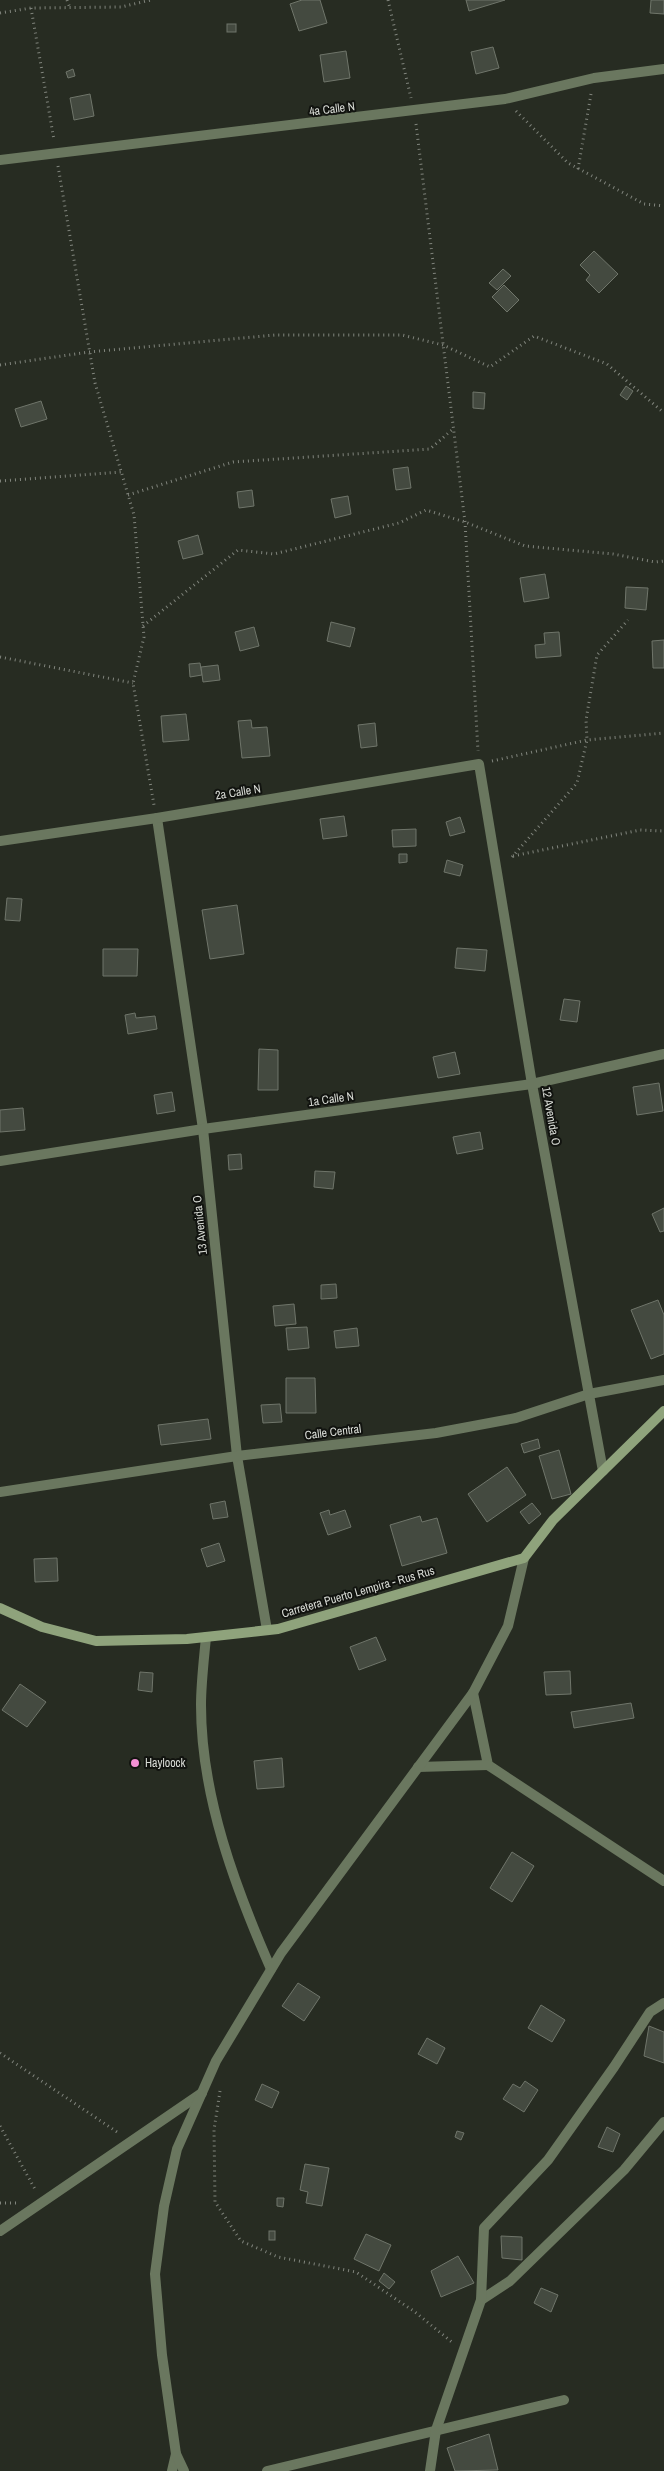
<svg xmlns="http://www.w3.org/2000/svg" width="664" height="2471" font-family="'Archivo Narrow',sans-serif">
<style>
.building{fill:#444a40;stroke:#6f756a}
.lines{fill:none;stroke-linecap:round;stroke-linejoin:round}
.path{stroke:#81857d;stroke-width:3;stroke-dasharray:1 4;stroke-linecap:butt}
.street{stroke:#6a775f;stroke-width:10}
.secondary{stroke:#8fa37c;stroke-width:10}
.poi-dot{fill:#f491d4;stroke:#11130f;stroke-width:2}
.labels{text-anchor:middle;stroke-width:4;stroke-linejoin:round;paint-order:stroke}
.street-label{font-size:12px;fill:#daddd7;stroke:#11130f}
.poi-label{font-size:12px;fill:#daddd7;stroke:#11130f;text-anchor:start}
</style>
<rect width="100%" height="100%" fill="#272c22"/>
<!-- building -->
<g class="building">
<polygon points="302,0 320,0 327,23 299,31 290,4"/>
<polygon points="466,0 505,0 469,11"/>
<polygon points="651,0 664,0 664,14 650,13"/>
<rect x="227" y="24" width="9" height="8"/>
<polygon points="493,47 499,68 476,74 471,52"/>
<polygon points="346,51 350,78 324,82 320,55"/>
<polygon points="73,69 75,76 68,78 66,72"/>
<polygon points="90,94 94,116 74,120 70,98"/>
<polygon points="594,251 618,274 599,293 586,280 590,275 580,265"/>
<polygon points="503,269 511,276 497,290 489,283"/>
<polygon points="504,285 519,300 507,312 492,297"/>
<polygon points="626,386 633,391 627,400 620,395"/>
<polygon points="473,392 485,393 484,409 473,408"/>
<polygon points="41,401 47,419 21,427 15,409"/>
<polygon points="408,467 411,488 396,490 393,469"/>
<polygon points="252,490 254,506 239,508 237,492"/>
<polygon points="348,496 351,514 335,518 331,499"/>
<polygon points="198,535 203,554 183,559 178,541"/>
<polygon points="545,574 549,598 524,602 520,578"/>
<polygon points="626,587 648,588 646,610 625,608"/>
<polygon points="331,622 355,628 350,647 327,641"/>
<polygon points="254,627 259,646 240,651 235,632"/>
<polygon points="559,632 561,656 536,658 535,645 545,644 544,633"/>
<polygon points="664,640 664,668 653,668 652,641"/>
<polygon points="200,663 202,675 190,677 189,664"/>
<polygon points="218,665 220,680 203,682 201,667"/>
<polygon points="186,714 189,740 163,742 161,716"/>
<polygon points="251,720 252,728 267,727 270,756 242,758 238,721"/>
<polygon points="375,723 377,746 361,748 358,725"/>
<polygon points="344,816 347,836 323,839 320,819"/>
<polygon points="460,817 465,832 450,836 446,822"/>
<polygon points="416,829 416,846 393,847 392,830"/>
<polygon points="399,854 407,854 407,862 399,863"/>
<polygon points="447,860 463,865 460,876 444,872"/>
<polygon points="7,898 22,899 20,921 5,920"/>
<polygon points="237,905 244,954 210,959 202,910"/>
<polygon points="457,948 487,950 485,971 455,968"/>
<polygon points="103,949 138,949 137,976 103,976"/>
<polygon points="564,999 580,1001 577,1022 560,1020"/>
<polygon points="135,1013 136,1018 155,1016 157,1029 128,1034 125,1015"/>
<polygon points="259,1049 278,1050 278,1090 258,1090"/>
<polygon points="455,1052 460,1074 438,1078 433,1057"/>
<polygon points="659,1083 663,1111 637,1115 633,1087"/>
<polygon points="172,1092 175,1111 157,1114 154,1095"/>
<polygon points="23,1108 25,1130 0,1132 0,1110"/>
<polygon points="480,1132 483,1149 457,1154 453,1137"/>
<polygon points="241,1154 242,1169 229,1170 228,1155"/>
<polygon points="315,1171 335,1172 333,1189 314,1187"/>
<polygon points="664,1208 664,1231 660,1232 652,1214"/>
<polygon points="336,1284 337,1298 321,1299 321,1285"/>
<polygon points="658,1300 664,1315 664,1354 651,1359 631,1310"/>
<polygon points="294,1304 296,1324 275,1326 273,1306"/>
<polygon points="307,1327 309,1348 288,1350 286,1328"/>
<polygon points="357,1328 359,1346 336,1348 334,1331"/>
<polygon points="286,1378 315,1378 316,1413 286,1413"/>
<polygon points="280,1404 282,1422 263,1423 261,1405"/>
<polygon points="208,1419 211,1439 161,1445 158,1425"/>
<polygon points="538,1439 540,1448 524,1453 521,1444"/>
<polygon points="559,1450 571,1494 552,1499 539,1456"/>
<polygon points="507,1467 526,1495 487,1522 468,1494"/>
<polygon points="225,1501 228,1517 213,1519 210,1504"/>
<polygon points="532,1503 541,1514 529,1524 520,1512"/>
<polygon points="329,1510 330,1515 345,1510 351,1527 328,1535 320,1513"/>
<polygon points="420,1516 422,1522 437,1518 447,1553 402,1566 390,1525"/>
<polygon points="219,1543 225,1561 207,1567 201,1549"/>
<polygon points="57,1558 58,1581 35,1582 34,1559"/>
<polygon points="376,1637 386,1660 359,1670 350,1647"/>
<polygon points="570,1671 571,1694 546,1695 544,1672"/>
<polygon points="140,1672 153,1673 152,1692 138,1690"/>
<polygon points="20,1684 46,1702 27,1727 2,1710"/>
<polygon points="631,1703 634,1718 574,1728 571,1712"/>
<polygon points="282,1758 284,1787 257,1789 254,1761"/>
<polygon points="512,1852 534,1866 512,1902 490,1888"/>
<polygon points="298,1983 320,1997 304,2021 282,2006"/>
<polygon points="541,2005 565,2020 552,2042 528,2028"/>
<polygon points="649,2026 664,2032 664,2063 644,2056"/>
<polygon points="427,2038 445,2048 437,2064 418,2054"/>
<polygon points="525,2081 538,2090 524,2112 503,2099 513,2084 520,2088"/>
<polygon points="262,2084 279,2092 272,2108 255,2100"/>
<polygon points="607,2127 620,2134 613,2152 598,2147"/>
<polygon points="457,2131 464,2133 461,2140 455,2137"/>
<polygon points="305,2164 329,2168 322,2206 306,2203 308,2192 300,2190"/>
<polygon points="277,2198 284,2198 283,2207 277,2206"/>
<rect x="269" y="2231" width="6" height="9"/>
<polygon points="366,2234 391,2245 379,2271 354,2259"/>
<polygon points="501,2236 522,2237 522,2260 502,2258"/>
<polygon points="458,2256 474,2283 441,2297 431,2271"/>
<polygon points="384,2273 395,2282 389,2289 379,2281"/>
<polygon points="541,2288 558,2295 551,2312 534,2303"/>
<polygon points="489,2434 498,2470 455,2471 447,2448"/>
</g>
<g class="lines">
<!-- path -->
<g class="path">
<polyline points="67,0 70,8"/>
<polyline points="388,0 411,98"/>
<polyline points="31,8 54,140"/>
<polyline points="0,13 31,8 121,7 151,0"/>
<polyline points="516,111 568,163 644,204 664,206"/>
<polyline points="416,124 465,522 478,751"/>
<polyline points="58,166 95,383 134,515 144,637 133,683 154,805"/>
<polyline points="578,169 591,94"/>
<polyline points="0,365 89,352 275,335 402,335 443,345 490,367 534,336 607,364 664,413"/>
<polyline points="0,481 121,472"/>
<polyline points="128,495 233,462 430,449 453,429"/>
<polyline points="143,626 238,550 274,554 399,523 426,510 465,522 525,546 613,554 655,562 664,561"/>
<polyline points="0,657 133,683"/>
<polyline points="492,761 587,740 664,733"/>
<polyline points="513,856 640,830 664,831"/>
<polyline points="512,857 577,783 587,740 586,720 597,655 628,620"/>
<polyline points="0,2053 120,2134"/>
<polyline points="220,2091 214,2130 215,2202 241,2241 278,2257 356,2272 415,2312 453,2343"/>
<polyline points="0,2126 36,2191"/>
<polyline points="0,2203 16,2203"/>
</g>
<!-- street -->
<g class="street">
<polyline points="0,160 505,99 594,78 664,69"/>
<polyline points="157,818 203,1129 237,1456 267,1630"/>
<polyline points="0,841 157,818 479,764 532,1084 603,1471"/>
<polyline points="0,1161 203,1129 532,1084 664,1054"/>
<polyline points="0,1492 237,1456 436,1433 516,1418 589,1394 664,1380"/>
<path d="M 206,1637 C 204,1659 201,1683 201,1705 C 201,1796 235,1887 271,1969"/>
<polyline points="473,1693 488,1765 664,1881"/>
<polyline points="418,1767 488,1765"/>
<polyline points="0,2231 202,2093"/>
<polyline points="481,2300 510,2281 624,2170 664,2122"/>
<polyline points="172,2471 176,2454"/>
<polyline points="184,2471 176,2454 162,2355 155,2274 164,2206 177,2149 216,2061 281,1953 473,1693 508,1626 524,1558"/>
<polyline points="267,2471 564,2400"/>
<polyline points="430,2471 436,2430 481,2300 484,2228 548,2160 614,2067 650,2012 664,2003"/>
</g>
<!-- secondary -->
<polyline class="secondary" points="0,1608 42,1627 96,1641 187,1639 278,1629 524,1558 553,1520 664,1411"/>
</g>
<!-- markers -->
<circle class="poi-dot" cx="135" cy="1763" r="5"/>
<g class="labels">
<!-- street labels -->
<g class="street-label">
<text transform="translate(332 109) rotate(-7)" y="4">4a Calle N</text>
<text transform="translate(238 792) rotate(-9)" y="4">2a Calle N</text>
<text transform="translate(331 1099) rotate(-8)" y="4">1a Calle N</text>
<text transform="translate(551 1116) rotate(80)" y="4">12 Avenida O</text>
<text transform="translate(200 1225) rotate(-96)" y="4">13 Avenida O</text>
<text transform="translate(333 1432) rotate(-7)" y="4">Calle Central</text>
<text transform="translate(358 1592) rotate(-16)" y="4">Carretera Puerto Lempira - Rus Rus</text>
</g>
<!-- poi labels -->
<g class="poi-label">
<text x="145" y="1767">Hayloock</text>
</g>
</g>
</svg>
